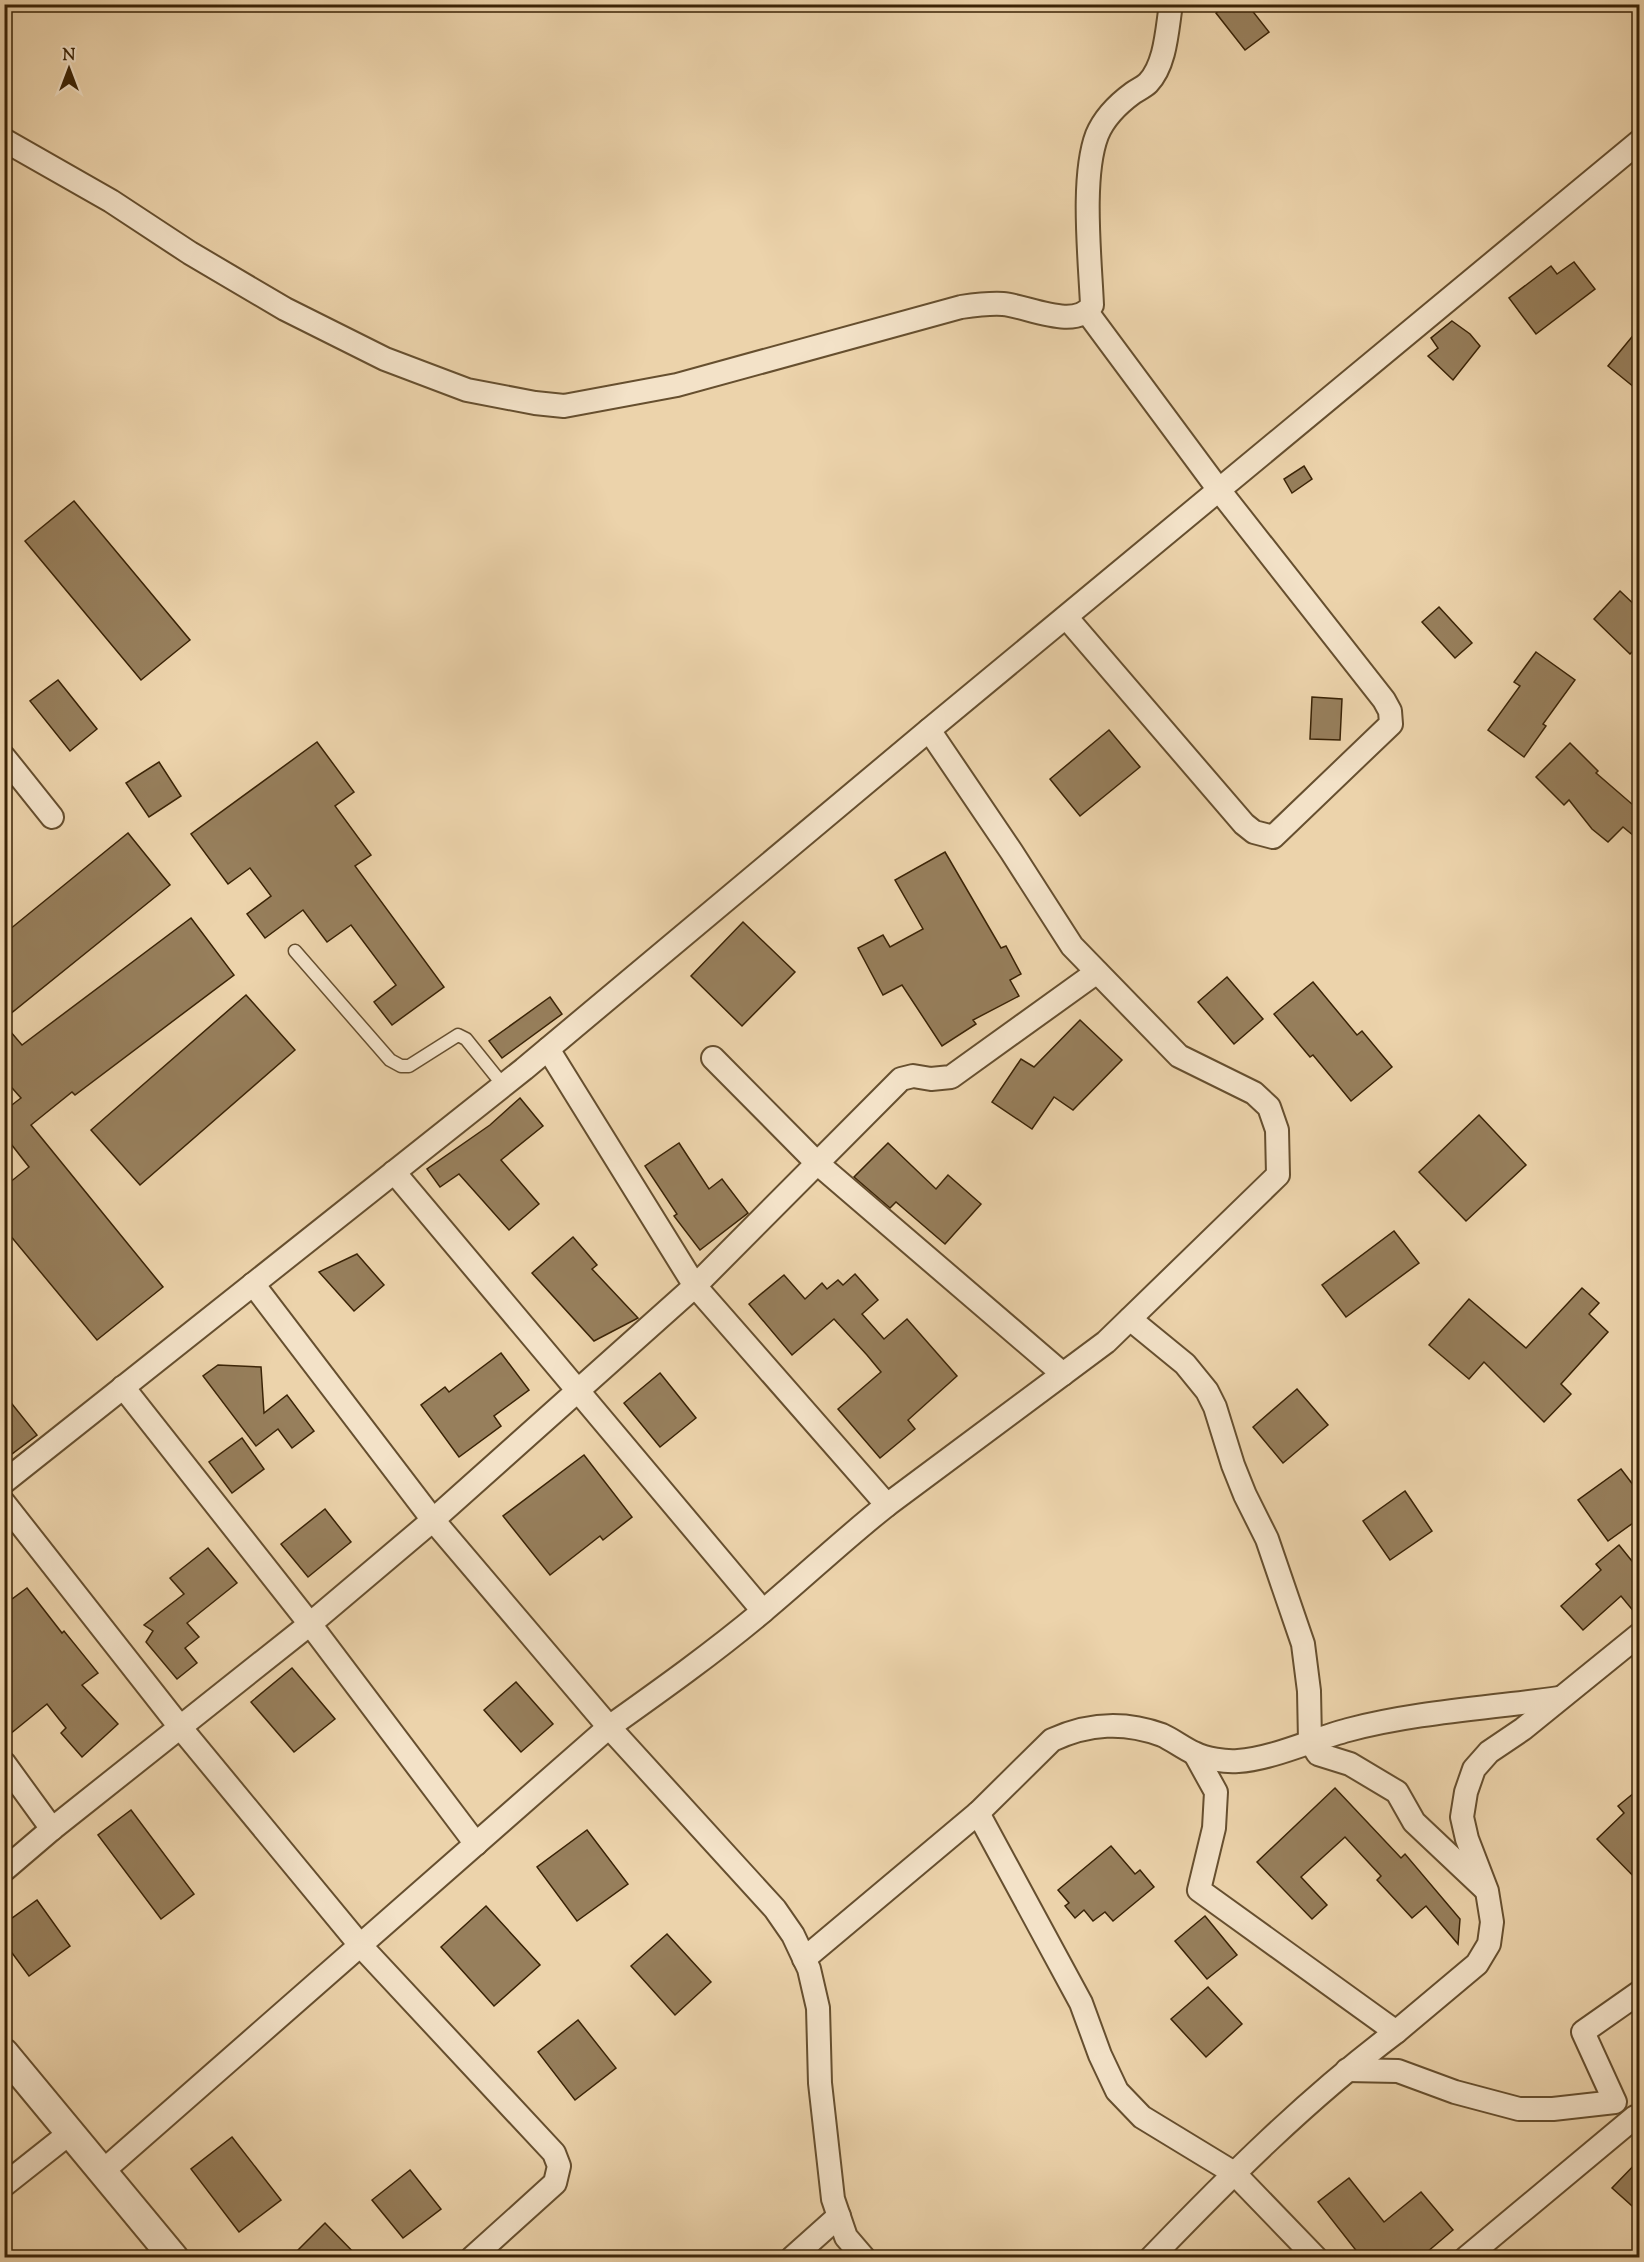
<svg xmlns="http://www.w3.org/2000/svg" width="1644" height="2262" font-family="'Sorts Mill Goudy',serif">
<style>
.building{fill:#977f5c;stroke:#3a2306;stroke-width:1.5}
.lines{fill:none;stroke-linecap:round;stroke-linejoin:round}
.service-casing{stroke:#664f2f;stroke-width:15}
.minor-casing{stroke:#664f2f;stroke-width:26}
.tertiary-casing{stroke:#664f2f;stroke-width:32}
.service{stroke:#f3e2c8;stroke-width:12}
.minor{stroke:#f3e2c8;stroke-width:22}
.tertiary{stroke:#f3e2c8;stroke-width:28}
</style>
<rect width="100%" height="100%" fill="#ecd3ab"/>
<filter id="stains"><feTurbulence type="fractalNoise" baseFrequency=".00333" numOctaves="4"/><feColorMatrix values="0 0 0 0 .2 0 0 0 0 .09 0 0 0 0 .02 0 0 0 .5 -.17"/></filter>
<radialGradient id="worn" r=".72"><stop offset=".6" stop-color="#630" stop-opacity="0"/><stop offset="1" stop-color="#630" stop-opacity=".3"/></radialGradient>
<!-- building -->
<g class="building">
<polygon points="1227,4 1247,4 1269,32 1245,50 1216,13"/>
<polygon points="1574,262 1595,289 1536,334 1509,298 1551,266 1557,274"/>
<polygon points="1452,321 1470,334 1480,346 1453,380 1428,356 1438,348 1431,338"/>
<polygon points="1640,327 1640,392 1608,366"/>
<polygon points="1304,466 1312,479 1292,493 1284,479"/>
<polygon points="74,501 190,640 141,680 25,541"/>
<polygon points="1620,591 1640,610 1640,644 1630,654 1594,619"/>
<polygon points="1439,607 1472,643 1455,658 1422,622"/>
<polygon points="1536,652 1575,680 1543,724 1546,726 1524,757 1488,730 1520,686 1514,682"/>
<polygon points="58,680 97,729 70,751 30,701"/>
<polygon points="1312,697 1342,699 1340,740 1310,739"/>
<polygon points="1109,730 1140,767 1080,816 1050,779"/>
<polygon points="317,742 354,792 335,806 371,855 355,866 444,987 392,1025 374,1002 396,985 351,925 327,942 303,910 265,938 247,914 271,896 250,868 228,884 191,834"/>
<polygon points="1570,743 1598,771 1596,773 1640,811 1640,841 1623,827 1608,842 1592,829 1569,800 1564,805 1536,777"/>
<polygon points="159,762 181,796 149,817 126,783"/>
<polygon points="128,833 170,885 4,1019 4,934"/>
<polygon points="945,852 1001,948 1006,946 1021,974 1010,980 1019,996 973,1020 976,1024 942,1046 902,985 883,995 858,948 883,935 890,947 923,929 895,880"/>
<polygon points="191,918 234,975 75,1095 72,1092 31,1125 163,1287 97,1340 4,1228 4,1187 29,1167 4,1135 4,1111 21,1098 4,1079 4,1024 22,1045"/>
<polygon points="743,922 795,972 742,1026 691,976"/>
<polygon points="1227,977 1263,1019 1234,1044 1198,1002"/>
<polygon points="1313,982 1357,1035 1362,1031 1392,1067 1351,1101 1313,1055 1310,1057 1274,1014"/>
<polygon points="246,995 295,1050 140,1185 91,1130"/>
<polygon points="550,997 562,1014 502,1058 489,1041"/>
<polygon points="1080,1020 1122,1060 1073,1110 1054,1097 1032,1129 992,1102 1021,1059 1034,1067"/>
<polygon points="520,1098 543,1126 501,1160 539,1204 509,1230 459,1174 440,1187 427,1169 490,1125"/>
<polygon points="1479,1115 1526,1165 1466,1221 1419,1172"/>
<polygon points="679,1143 709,1189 722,1179 748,1213 700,1250 674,1216 677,1214 645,1166"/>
<polygon points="888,1143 936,1189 948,1175 981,1204 945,1244 896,1202 890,1208 854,1177"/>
<polygon points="1394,1231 1419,1263 1346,1317 1322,1285"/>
<polygon points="573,1237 597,1265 592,1269 638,1318 594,1341 532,1273"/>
<polygon points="357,1254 384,1285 354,1311 319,1272"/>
<polygon points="855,1274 878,1300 862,1314 884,1339 907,1319 957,1376 908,1420 915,1429 880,1458 838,1409 881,1372 867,1355 834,1319 792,1355 749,1304 784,1275 805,1299 822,1283 827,1289 838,1280 843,1285"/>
<polygon points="1582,1288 1599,1303 1589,1314 1608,1332 1561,1384 1571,1394 1544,1422 1484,1362 1469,1379 1429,1345 1469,1299 1526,1348"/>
<polygon points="501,1353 529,1390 494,1416 501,1426 459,1457 421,1405 445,1387 449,1392"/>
<polygon points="218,1365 261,1367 264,1413 287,1395 314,1431 292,1448 278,1429 256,1446 203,1376"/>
<polygon points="660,1373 696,1418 660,1447 624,1403"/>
<polygon points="1297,1389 1328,1425 1283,1463 1253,1427"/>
<polygon points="4,1394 37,1435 4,1460"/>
<polygon points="242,1438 264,1469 232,1493 209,1462"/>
<polygon points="584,1455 632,1517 603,1540 600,1536 550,1575 503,1516"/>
<polygon points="1621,1469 1640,1494 1640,1518 1608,1541 1578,1500"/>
<polygon points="1405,1491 1432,1531 1390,1560 1363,1521"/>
<polygon points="325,1509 351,1542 308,1577 281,1544"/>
<polygon points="1619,1545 1640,1571 1640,1619 1621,1596 1583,1630 1561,1606 1601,1570 1596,1564"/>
<polygon points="208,1548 237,1583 187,1623 199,1637 185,1648 197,1663 177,1679 146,1642 153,1631 144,1625 184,1594 170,1578"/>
<polygon points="27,1588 62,1633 64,1631 98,1673 82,1685 118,1724 82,1757 61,1733 66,1728 47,1704 4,1739 4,1605"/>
<polygon points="292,1668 335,1719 294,1752 251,1702"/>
<polygon points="516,1682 553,1724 521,1752 484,1710"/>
<polygon points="1335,1788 1401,1858 1405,1854 1460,1919 1458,1944 1426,1906 1412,1918 1377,1880 1381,1876 1345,1837 1301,1877 1327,1905 1312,1919 1257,1862"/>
<polygon points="1640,1788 1640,1883 1597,1839 1624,1813 1618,1806"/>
<polygon points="131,1810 194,1894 161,1919 98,1835"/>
<polygon points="587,1830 628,1884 577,1921 537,1867"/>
<polygon points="1111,1846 1135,1874 1140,1870 1154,1887 1113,1921 1105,1912 1093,1921 1084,1910 1075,1918 1065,1906 1069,1903 1058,1890"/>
<polygon points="37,1900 70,1946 29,1976 4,1942 4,1924"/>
<polygon points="486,1906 540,1965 494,2006 441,1947"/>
<polygon points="1205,1916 1237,1955 1207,1979 1175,1941"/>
<polygon points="667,1934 711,1982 675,2015 631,1966"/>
<polygon points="1208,1987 1242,2024 1206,2057 1171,2019"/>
<polygon points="578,2020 616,2068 575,2100 538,2052"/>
<polygon points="232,2137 281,2200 239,2232 191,2169"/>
<polygon points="1640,2159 1640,2213 1612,2188"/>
<polygon points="410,2170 441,2209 403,2238 372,2200"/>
<polygon points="1349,2178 1384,2222 1421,2192 1453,2230 1420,2258 1362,2258 1318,2202"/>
<polygon points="325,2223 359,2258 290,2258"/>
</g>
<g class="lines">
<!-- service casing -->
<g class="service-casing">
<polyline id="service" points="295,951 390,1060 401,1066 409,1066 458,1035 466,1039 503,1085"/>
</g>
<!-- minor casing -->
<g class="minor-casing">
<g id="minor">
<path d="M 4,140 L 111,201 L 190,253 L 285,309 L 385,359 L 467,390 L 535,403 L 564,406 L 677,385 L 961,307 C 975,305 989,303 1003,304 C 1027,306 1076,331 1092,305 C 1090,259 1081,177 1097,135 C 1104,118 1118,104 1133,93 C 1137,90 1144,87 1148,83 C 1166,64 1167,29 1171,4"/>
<polyline points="1066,617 1244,824 1254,832 1273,837 1391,724 1390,711 1384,700 1219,490 1087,312"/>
<polyline points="4,757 52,817"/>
<polyline points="548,1049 695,1286 887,1505"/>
<polyline points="713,1058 817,1163 1063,1374"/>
<polyline points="394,1172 763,1611"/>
<polyline points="253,1284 433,1520 609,1727 775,1909 793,1935 809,1969 818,2008 820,2083 833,2199 846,2237 864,2258"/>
<polyline points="1130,1319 1185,1364 1207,1391 1215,1407 1233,1465 1245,1495 1267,1539 1303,1644 1309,1691 1310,1741 1318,1754 1350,1764 1397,1792 1414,1822 1484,1888"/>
<polyline points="123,1387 310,1624 476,1844"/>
<polyline points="4,1482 524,1069 929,730 1640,141"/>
<polyline points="4,1503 180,1727 360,1945 554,2153 559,2166 555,2183 472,2258"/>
<polyline points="1195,1754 1216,1792 1214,1828 1199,1890 1396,2032 1477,1964 1489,1944 1492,1922 1487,1891 1467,1839 1462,1817 1466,1792 1474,1769 1489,1752 1523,1729 1640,1634"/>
<polyline points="4,1763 52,1829"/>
<polyline points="978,1813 1081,2003 1100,2055 1117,2091 1142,2117 1234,2173 1316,2258"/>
<polyline points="4,1870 52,1829 310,1624 433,1520 695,1286 901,1079 913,1076 931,1079 951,1077 1097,972"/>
<path d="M 804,1959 L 978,1813 L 1052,1740 C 1089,1723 1124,1721 1162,1735 C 1173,1740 1183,1748 1194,1753 C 1206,1759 1225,1762 1238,1761 C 1272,1759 1314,1739 1348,1730 C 1416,1712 1489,1708 1559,1698"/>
<polyline points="1347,2070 1398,2071 1455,2092 1519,2109 1553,2109 1615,2102 1583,2032 1640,1992"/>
<path d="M 103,2171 L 609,1727 C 661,1690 713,1653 762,1612 C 804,1577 844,1539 887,1505 L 1106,1342 L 1278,1175 L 1277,1130 L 1269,1107 L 1254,1093 L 1179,1056 L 1072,946 L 1011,851 L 929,730"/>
<polyline points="4,2185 71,2132"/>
<polyline points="792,2258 839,2216"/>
<path d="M 1151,2258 C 1228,2178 1307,2099 1396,2032"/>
<polyline points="1466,2258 1635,2117"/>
</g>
</g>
<!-- tertiary casing -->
<g class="tertiary-casing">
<polyline id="tertiary" points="4,2053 174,2258"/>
</g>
<!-- service -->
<use href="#service" class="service"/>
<!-- minor -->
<use href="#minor" class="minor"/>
<!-- tertiary -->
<use href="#tertiary" class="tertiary"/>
</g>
<!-- margin -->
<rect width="1644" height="2262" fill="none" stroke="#ecd3ab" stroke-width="24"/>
<rect x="6" y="6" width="1632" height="2250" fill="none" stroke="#3a2306" stroke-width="3"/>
<rect x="12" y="12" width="1620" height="2238" fill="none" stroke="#3a2306" stroke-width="1.5"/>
<!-- north arrow -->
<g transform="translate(69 69)" stroke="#f3e2c8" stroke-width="4.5" paint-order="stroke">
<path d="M0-4.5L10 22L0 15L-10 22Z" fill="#3a2306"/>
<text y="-9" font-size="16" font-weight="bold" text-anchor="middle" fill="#3a2306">N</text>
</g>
<rect width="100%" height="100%" filter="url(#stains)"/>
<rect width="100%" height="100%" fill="url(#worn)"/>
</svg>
